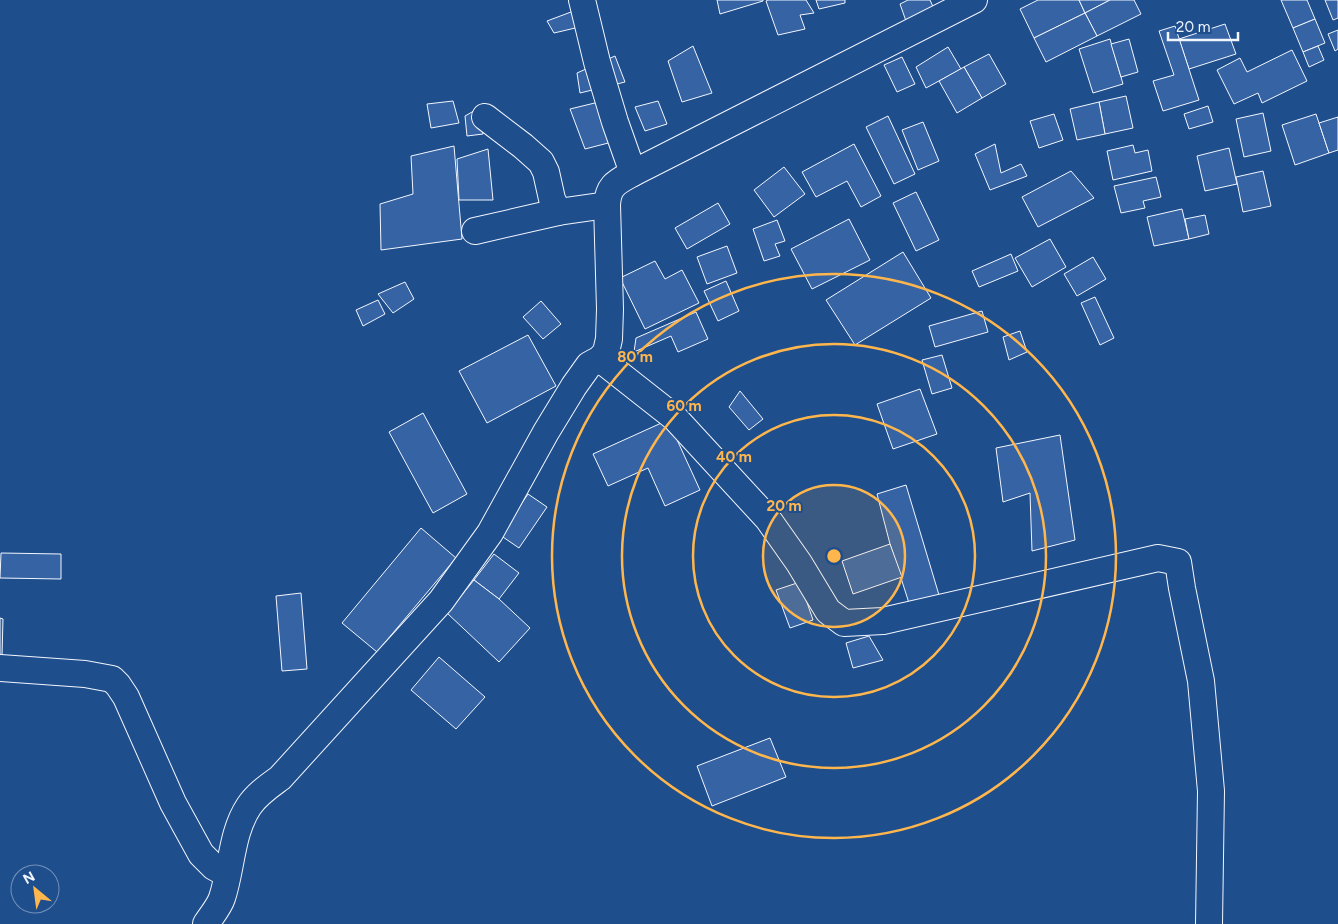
<svg xmlns="http://www.w3.org/2000/svg" width="1338" height="924" font-family="Figtree,sans-serif">
<style>
.building{fill:#3563a3;stroke:#f2f6ff}
.lines{fill:none;stroke-linecap:round;stroke-linejoin:round}
.minor-casing{stroke:#f2f6ff;stroke-width:28}
.minor{stroke:#1f4e8c;stroke-width:26}
.ring{fill:none;stroke:#ffb74d;stroke-width:2.5}
.centre{fill:#ffb74d;stroke:#1f4e8c;stroke-width:2.5}
.ring-label{font-size:15px;text-anchor:middle;font-weight:bold;fill:#ffb74d;stroke:#1f4e8c;stroke-width:4;stroke-linejoin:round;paint-order:stroke}
</style>
<rect width="100%" height="100%" fill="#1f4e8c"/>
<!-- building -->
<g class="building">
<polygon points="717,0 763,0 763,1 720,14"/>
<polygon points="768,0 806,0 814,13 800,15 805,29 778,35 766,1"/>
<polygon points="816,0 845,0 845,3 819,9"/>
<polygon points="908,0 930,0 934,9 906,21 900,4"/>
<polygon points="1038,0 1079,0 1085,13 1034,38 1020,9"/>
<polygon points="1079,0 1110,0 1085,13"/>
<polygon points="1110,0 1134,0 1141,14 1097,36 1085,13"/>
<polygon points="1281,0 1307,0 1315,19 1293,28"/>
<polygon points="1325,0 1338,0 1338,18 1333,20"/>
<polygon points="579,9 588,25 554,33 547,21"/>
<polygon points="1085,13 1097,36 1046,62 1034,38"/>
<polygon points="1315,19 1325,43 1303,52 1293,28"/>
<polygon points="1225,24 1236,54 1189,69 1179,39"/>
<polygon points="1175,26 1199,100 1163,111 1153,81 1174,75 1159,31"/>
<polygon points="1338,30 1338,49 1335,51 1328,34"/>
<polygon points="1110,39 1123,84 1093,93 1079,49"/>
<polygon points="1129,39 1138,72 1121,77 1111,44"/>
<polygon points="693,46 712,93 682,102 668,61"/>
<polygon points="1318,46 1324,60 1309,67 1303,52"/>
<polygon points="948,47 961,69 926,88 916,67"/>
<polygon points="1292,50 1307,81 1262,103 1258,93 1234,104 1217,70 1240,58 1247,72"/>
<polygon points="989,54 1006,84 982,98 964,67"/>
<polygon points="615,56 625,82 580,93 577,73"/>
<polygon points="902,57 915,84 897,92 884,65"/>
<polygon points="964,67 982,98 957,113 939,81"/>
<polygon points="1126,96 1133,128 1105,134 1099,102"/>
<polygon points="453,101 459,123 431,128 427,104"/>
<polygon points="603,101 616,141 585,149 570,109"/>
<polygon points="658,101 667,124 645,131 635,107"/>
<polygon points="1099,102 1105,134 1077,140 1070,109"/>
<polygon points="1208,106 1213,122 1189,129 1184,114"/>
<polygon points="479,108 483,134 467,136 465,116"/>
<polygon points="1263,113 1271,151 1244,157 1236,119"/>
<polygon points="1054,114 1063,140 1039,148 1030,121"/>
<polygon points="1316,114 1329,153 1295,165 1282,125"/>
<polygon points="888,116 915,174 894,184 866,127"/>
<polygon points="1338,117 1338,150 1329,153 1319,123"/>
<polygon points="923,122 939,161 918,170 902,130"/>
<polygon points="854,144 881,196 861,207 847,181 816,197 802,172"/>
<polygon points="995,144 1001,173 1021,164 1027,176 990,190 975,154"/>
<polygon points="1133,145 1135,153 1148,150 1152,171 1113,180 1107,151"/>
<polygon points="454,146 462,239 381,250 380,204 413,194 411,156"/>
<polygon points="1229,148 1237,184 1205,191 1197,156"/>
<polygon points="488,149 493,200 459,200 457,159"/>
<polygon points="784,167 805,194 774,217 754,190"/>
<polygon points="1071,171 1094,198 1038,227 1022,197"/>
<polygon points="1263,171 1271,206 1243,212 1236,177"/>
<polygon points="1156,177 1161,197 1143,201 1145,208 1121,213 1114,186"/>
<polygon points="916,192 939,240 916,251 893,203"/>
<polygon points="718,203 730,224 687,249 675,228"/>
<polygon points="1182,209 1189,239 1154,246 1147,217"/>
<polygon points="1205,215 1209,234 1189,239 1185,219"/>
<polygon points="849,219 870,260 812,289 791,249"/>
<polygon points="777,220 785,241 775,244 780,256 764,261 753,229"/>
<polygon points="1050,239 1066,267 1032,287 1015,258"/>
<polygon points="727,246 737,273 707,284 697,257"/>
<polygon points="903,252 931,298 855,345 826,300"/>
<polygon points="1011,254 1018,271 979,287 972,271"/>
<polygon points="1093,257 1106,279 1077,296 1064,274"/>
<polygon points="655,261 665,279 682,270 699,303 645,329 620,278"/>
<polygon points="726,281 739,311 718,321 704,291"/>
<polygon points="405,282 414,299 393,313 378,294"/>
<polygon points="1095,297 1114,338 1100,345 1081,303"/>
<polygon points="378,300 385,314 363,326 356,310"/>
<polygon points="541,301 561,324 543,339 523,317"/>
<polygon points="982,311 988,332 935,347 929,326"/>
<polygon points="696,312 708,339 678,352 671,336 634,352 636,338"/>
<polygon points="1020,331 1027,352 1009,360 1003,337"/>
<polygon points="528,335 556,386 487,423 459,371"/>
<polygon points="942,355 952,388 932,394 922,360"/>
<polygon points="920,389 937,434 893,449 877,404"/>
<polygon points="740,391 763,419 749,430 729,407"/>
<polygon points="423,413 467,494 433,513 389,432"/>
<polygon points="668,420 700,490 665,506 648,468 608,486 593,454"/>
<polygon points="1060,435 1075,540 1032,551 1030,493 1003,502 996,448"/>
<polygon points="906,485 939,595 909,603 890,544 877,494"/>
<polygon points="528,494 547,507 519,548 500,535"/>
<polygon points="421,528 456,558 377,652 342,623"/>
<polygon points="890,544 902,577 853,594 842,561"/>
<polygon points="1,553 61,554 61,579 0,578"/>
<polygon points="494,554 519,573 499,599 474,580"/>
<polygon points="474,580 499,599 530,628 499,662 447,613"/>
<polygon points="800,582 813,620 790,628 776,590"/>
<polygon points="301,593 307,669 282,671 276,596"/>
<polygon points="0,618 3,619 2,656 0,656"/>
<polygon points="869,636 883,660 853,668 846,643"/>
<polygon points="439,657 485,697 456,729 411,690"/>
<polygon points="770,738 786,777 712,806 697,766"/>
</g>
<g class="lines">
<!-- minor casing -->
<g class="minor-casing">
<g id="minor">
<polyline points="582,0 597,62 615,122 633,173"/>
<polyline points="485,117 523,146 541,162 546,172 552,199 558,212 607,205"/>
<polyline points="475,231 558,212"/>
<polyline points="600,359 675,418 768,519 799,563 828,611 844,623 883,621 1158,558 1178,562 1182,588 1201,681 1211,791 1209,924"/>
<polyline points="0,668 85,674 112,679 118,685 126,697 173,803 201,854 214,867 227,874"/>
<path d="M 206,924 C 211,916 219,907 222,898 C 232,868 231,833 249,806 C 257,794 269,786 280,778 L 441,601 L 490,533 L 546,432 L 574,386 L 589,365 L 600,359 L 606,352 L 609,339 L 610,309 L 607,205 C 608,185 617,182 633,173 L 974,0"/>
</g>
</g>
<!-- minor -->
<use href="#minor" class="minor"/>
</g>
<!-- distance rings -->
<circle cx="834" cy="556" r="71" fill="#ffb74d" fill-opacity=".12"/>
<g class="ring">
<circle cx="834" cy="556" r="71"/>
<circle cx="834" cy="556" r="141"/>
<circle cx="834" cy="556" r="212"/>
<circle cx="834" cy="556" r="282"/>
</g>
<circle cx="834" cy="556" r="8" class="centre"/>
<g class="ring-label">
<text x="635" y="362">80 m</text>
<text x="684" y="411">60 m</text>
<text x="734" y="462">40 m</text>
<text x="784" y="511">20 m</text>
</g>
<!-- north arrow -->
<g transform="translate(35 889) rotate(331)"><circle r="24" fill="#1f4e8c" stroke="#7391ba"/>
<path d="M0-4L9 19L0 12L-9 19Z" fill="#ffb74d"/>
<text y="-8" font-size="14" font-weight="bold" text-anchor="middle" fill="#f2f6ff">N</text>
</g>
<!-- scale -->
<path d="M1168 32v8h70v-8" fill="none" stroke="#f2f6ff" stroke-width="2.5"/>
<text x="1176" y="32" font-size="15" fill="#f2f6ff" stroke="#1f4e8c" stroke-width="4" paint-order="stroke">20 m</text>
</svg>
